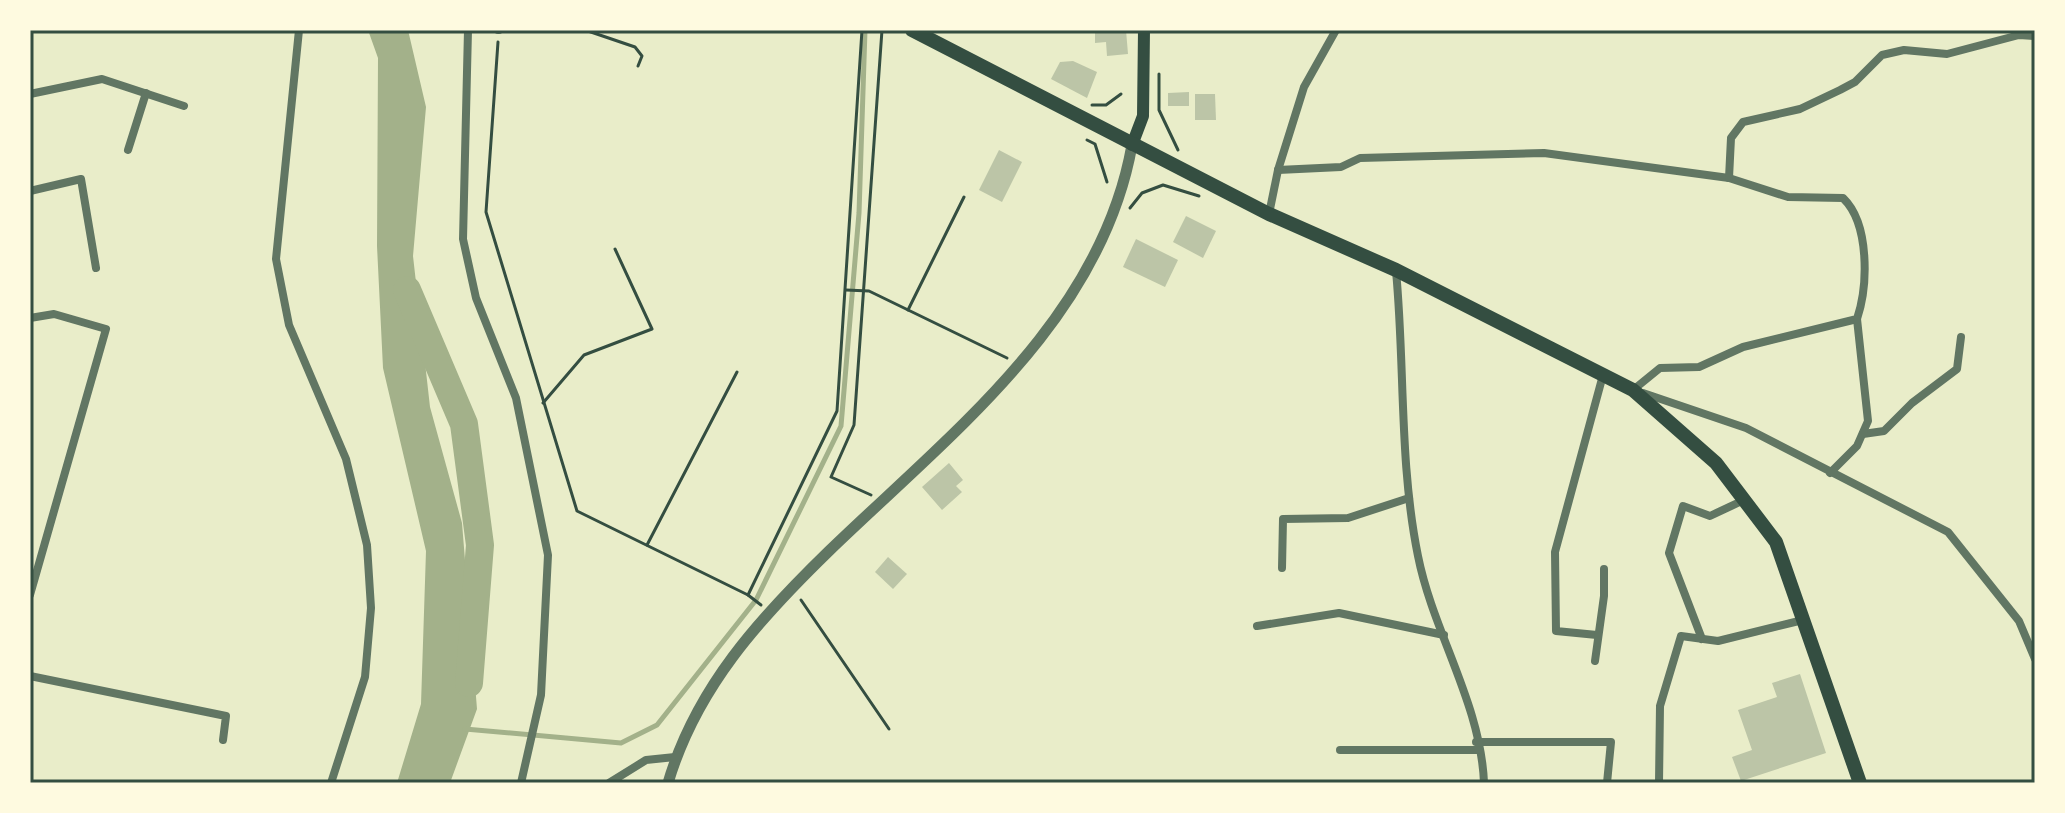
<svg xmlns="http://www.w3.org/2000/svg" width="2065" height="813" font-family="Ubuntu,sans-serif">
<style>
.water{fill:#a3b18a}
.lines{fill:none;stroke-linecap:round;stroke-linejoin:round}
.stream{stroke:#a3b18a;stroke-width:5}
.river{stroke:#a3b18a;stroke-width:28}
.building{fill:#bcc5a7}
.path{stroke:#344e41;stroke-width:3}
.minor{stroke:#617663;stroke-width:8}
.tertiary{stroke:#617663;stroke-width:11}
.secondary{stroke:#344e41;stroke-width:12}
.primary{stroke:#344e41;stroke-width:14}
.neatline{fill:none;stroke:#344e41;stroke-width:3}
</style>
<rect width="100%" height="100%" fill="#e9edc9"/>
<!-- water -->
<polygon class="water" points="368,30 408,30 426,107 413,256 430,407 462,523 477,709 450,783 397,783 421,704 426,551 383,368 377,246 378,58"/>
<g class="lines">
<!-- stream -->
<polyline class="stream" points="465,729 621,743 657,725 756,600 841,426 859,213 865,30"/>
<!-- river -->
<polyline class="river" points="407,290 464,424 480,545 469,683"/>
</g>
<!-- building -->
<g class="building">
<polygon points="1095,30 1126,30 1128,54 1107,56 1106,42 1095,43"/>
<polygon points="1073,61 1097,72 1087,98 1051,79 1060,62"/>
<polygon points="1189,92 1189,106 1168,106 1168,93"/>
<polygon points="1195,94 1215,94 1216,120 1195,120"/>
<polygon points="999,150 1022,162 1002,202 979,190"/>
<polygon points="1186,216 1216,231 1203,258 1173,242"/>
<polygon points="1136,239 1178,260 1165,287 1123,267"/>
<polygon points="949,463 963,480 956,486 962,492 942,510 922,487"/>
<polygon points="888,557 907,574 893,589 875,572"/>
<polygon points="1800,674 1826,753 1741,781 1732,757 1752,750 1738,710 1777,697 1772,683"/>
</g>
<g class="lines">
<!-- path -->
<g class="path">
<polyline points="585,30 635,47 642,56 638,66"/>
<polyline points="498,42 486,212 577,511 748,595 837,411 862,30"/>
<polyline points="1159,74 1159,110 1178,150"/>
<polyline points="1092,105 1106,105 1121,94"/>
<polyline points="1087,140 1095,144 1107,182"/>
<polyline points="1130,208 1142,193 1163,185 1199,196"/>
<polyline points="846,290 869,291 1007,358"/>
<polyline points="908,310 964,197"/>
<polyline points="543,403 584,355 652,329 615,249"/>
<polyline points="871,495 831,477 854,425 882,30"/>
<polyline points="647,545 737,372"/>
<polyline points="748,595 761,605"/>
<polyline points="801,600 889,729"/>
</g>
<!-- minor -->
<g class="minor">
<polyline points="299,30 276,259 289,325 346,459 367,545 371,608 365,677 331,783"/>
<polyline points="468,30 463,239 476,298 516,398 548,555 541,695 521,783"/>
<polyline points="498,30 499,30"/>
<polyline points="30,94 102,79 184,106"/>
<polyline points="128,150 146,93"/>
<path d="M 1278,170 L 1341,167 L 1360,158 L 1544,153 L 1729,178 L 1788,197 L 1843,198 C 1870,224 1868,286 1857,319 L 1743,347 L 1699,367 L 1660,368 L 1633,390"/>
<polyline points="1729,178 1731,138 1743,122 1800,109 1840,90 1855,82 1882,55 1904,50 1947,54 2019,35 2035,36"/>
<polyline points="30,191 81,179 96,268"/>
<polyline points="1269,214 1278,170 1304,87 1336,30"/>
<path d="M 1396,271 C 1405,365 1399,463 1418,556 C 1433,632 1481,704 1484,783"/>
<polyline points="30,318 54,314 106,329 30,595"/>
<polyline points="1643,393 1746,428 1948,532 2019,621 2035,659"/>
<polyline points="1863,434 1884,431 1912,403 1957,369 1961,337"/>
<polyline points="1830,473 1857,446 1868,421 1857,319"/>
<polyline points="1282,568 1283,519 1348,518 1409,498"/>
<polyline points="1257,626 1339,613 1444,635"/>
<polyline points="1597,635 1556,631 1555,552 1603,375"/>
<polyline points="1702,639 1669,553 1683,506 1710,516 1746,499"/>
<polyline points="1595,661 1604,596 1604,569"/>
<polyline points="30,676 226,716 223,740"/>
<polyline points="1476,742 1611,742 1607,783"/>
<polyline points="1340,750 1478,750"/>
<polyline points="609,783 646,760 675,757"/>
<polyline points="1659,783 1660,706 1681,636 1718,641 1803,620"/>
</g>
<!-- tertiary -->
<path class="tertiary" d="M 668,783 C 696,688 759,619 829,551 C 950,434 1101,320 1132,145"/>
<!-- secondary -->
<polyline class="secondary" points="1132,145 1143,116 1144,30"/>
<!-- primary -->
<polyline class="primary" points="912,30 1269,214 1396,270 1633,390 1716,463 1776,542 1860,783"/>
</g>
<!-- border -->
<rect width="2065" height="813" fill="none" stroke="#fefae0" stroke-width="64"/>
<rect x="32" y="32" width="2001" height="749" class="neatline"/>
</svg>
